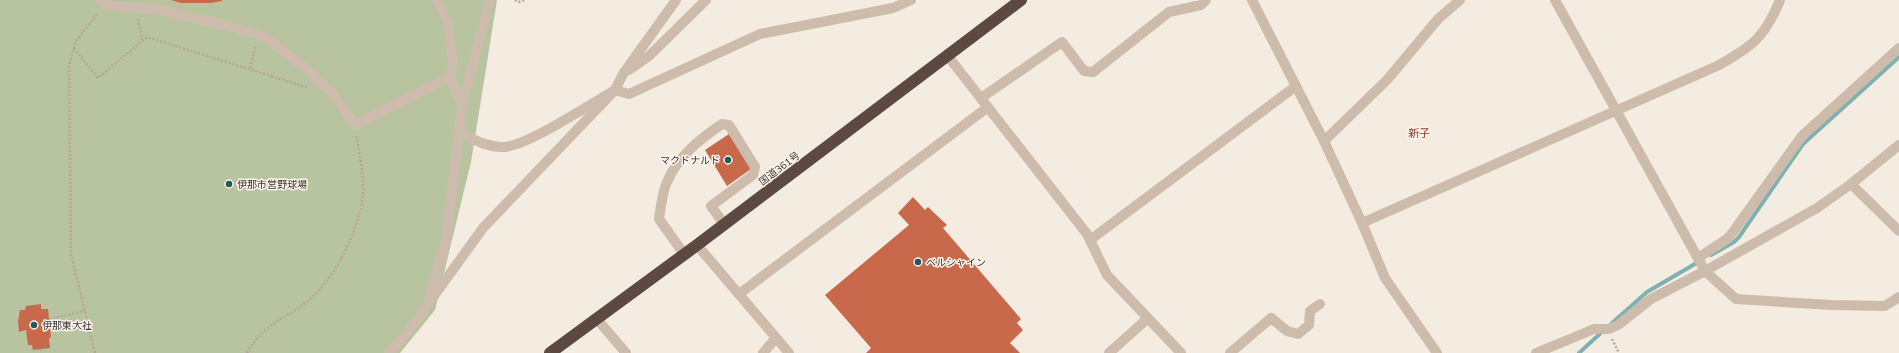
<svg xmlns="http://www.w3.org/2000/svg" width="1899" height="353" font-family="Mulish,'Noto Sans JP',sans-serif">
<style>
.green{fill:#b8c4a0}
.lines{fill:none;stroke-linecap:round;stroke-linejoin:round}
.stream{stroke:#7fb0b2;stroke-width:4}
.building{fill:#c8694b}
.path{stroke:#b9a596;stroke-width:2.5;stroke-dasharray:2 2;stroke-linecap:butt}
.minor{stroke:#cdbbac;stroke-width:10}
.highway{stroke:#5c4a42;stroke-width:12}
.poi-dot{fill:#1f5a5e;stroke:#fbf5ee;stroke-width:1.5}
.labels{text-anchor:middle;stroke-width:3;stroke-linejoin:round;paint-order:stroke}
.poi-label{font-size:10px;fill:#3b302b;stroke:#fbf5ee;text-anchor:start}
.street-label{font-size:10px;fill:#3b302b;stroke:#fbf5ee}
.neighbourhood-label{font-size:11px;fill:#8c3b22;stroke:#fbf5ee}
</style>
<rect width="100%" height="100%" fill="#f4ebe1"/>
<!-- green -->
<polygon class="green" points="0,0 497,0 471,162 435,310 400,353 0,353"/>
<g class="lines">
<!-- stream -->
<g class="stream">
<polyline points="1711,255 1734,242 1739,237 1803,144 1899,57"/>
<polyline points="1611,324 1647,292 1700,261"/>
<polyline points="1579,353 1603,331"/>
</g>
</g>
<!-- building -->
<g class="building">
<polygon points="171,0 222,0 222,1 211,3 181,3"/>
<polygon points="729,134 751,169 727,186 705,150"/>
<polygon points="913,197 925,210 928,207 947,225 943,228 1021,319 1017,323 1023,330 1010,343 1020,353 866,353 871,348 825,295 909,225 898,213"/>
<polygon points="41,304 41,309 48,309 51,337 49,339 50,348 33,350 32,345 28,345 26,330 19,332 18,321 20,310 25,310 26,306"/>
</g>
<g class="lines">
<!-- path -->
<g class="path">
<polyline points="515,0 519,2 525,0"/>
<polyline points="138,19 142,40"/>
<polyline points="74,48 98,78 147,37 309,88"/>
<polyline points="250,68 256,45"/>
<polyline points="49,319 85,311"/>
<polyline points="1612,339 1619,353"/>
<polyline points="40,349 41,353"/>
<polyline points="95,353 71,254 69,65 76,41 98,13"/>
<path d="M 247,353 C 264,322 285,320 309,300 C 335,279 359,229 363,196 C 364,176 360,155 356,135"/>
</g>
<!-- minor -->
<g class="minor">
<polyline points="101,0 105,5 153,9 221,24 264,36 305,68 333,94 355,125 450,77"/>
<polyline points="437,0 448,23 453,64 450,77 462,105"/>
<polyline points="1252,0 1324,141 1362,223 1385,278 1437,353"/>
<polyline points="1555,0 1705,271 1736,299 1831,305 1885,306 1899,297"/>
<polyline points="947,55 1087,234 1107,275 1181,353"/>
<polyline points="629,70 649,56 706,0"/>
<polyline points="981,98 1062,42 1084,71 1093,72 1169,12 1201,5 1206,0"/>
<path d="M 460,132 C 474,140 487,147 503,147 C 526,147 592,103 615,90 L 629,94 L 760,34 L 893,8 L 911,0"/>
<polyline points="1324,141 1387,80 1438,19 1460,0"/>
<polyline points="1851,184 1899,231"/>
<path d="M 1362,223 L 1717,66 C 1752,47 1765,37 1780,0"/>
<polyline points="1090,240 1296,86"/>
<polyline points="697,245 789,353"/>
<path d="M 684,254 L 659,219 C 661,207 662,193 667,182 C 678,156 700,139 722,124 L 729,125 L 755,167 L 753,175 L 711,206 L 724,224"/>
<polyline points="1698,258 1727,239 1733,232 1802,136 1899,48"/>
<polyline points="739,294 988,107"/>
<polyline points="429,298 446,241 462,105 490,0"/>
<polyline points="596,318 626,353"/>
<polyline points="389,353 410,329 483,228 615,90 623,74 676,0"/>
<polyline points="763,353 776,338"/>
<polyline points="1109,353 1147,319"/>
<polyline points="1230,353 1271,318 1287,331 1298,334 1309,325 1310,311 1320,304"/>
<polyline points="1536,353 1594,329 1609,329 1618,325 1651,299 1705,271 1817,208 1851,184 1899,145"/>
</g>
<!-- highway -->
<polyline class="highway" points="550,353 697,245 1021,0"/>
</g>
<!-- markers -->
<g class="poi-dot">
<circle cx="728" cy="160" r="4"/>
<circle cx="229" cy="184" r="4"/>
<circle cx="918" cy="262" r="4"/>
<circle cx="34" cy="325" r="4"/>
</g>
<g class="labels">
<!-- poi labels -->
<g class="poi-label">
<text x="720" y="164" text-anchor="end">マクドナルド</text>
<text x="237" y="188">伊那市営野球場</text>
<text x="926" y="266">ベルシャイン</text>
<text x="42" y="329">伊那東大社</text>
</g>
<!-- street labels -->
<g class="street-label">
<text transform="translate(779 168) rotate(-37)" y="4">国道361号</text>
</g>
<!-- neighbourhood labels -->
<g class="neighbourhood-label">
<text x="1419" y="137">新子</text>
</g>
</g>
</svg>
